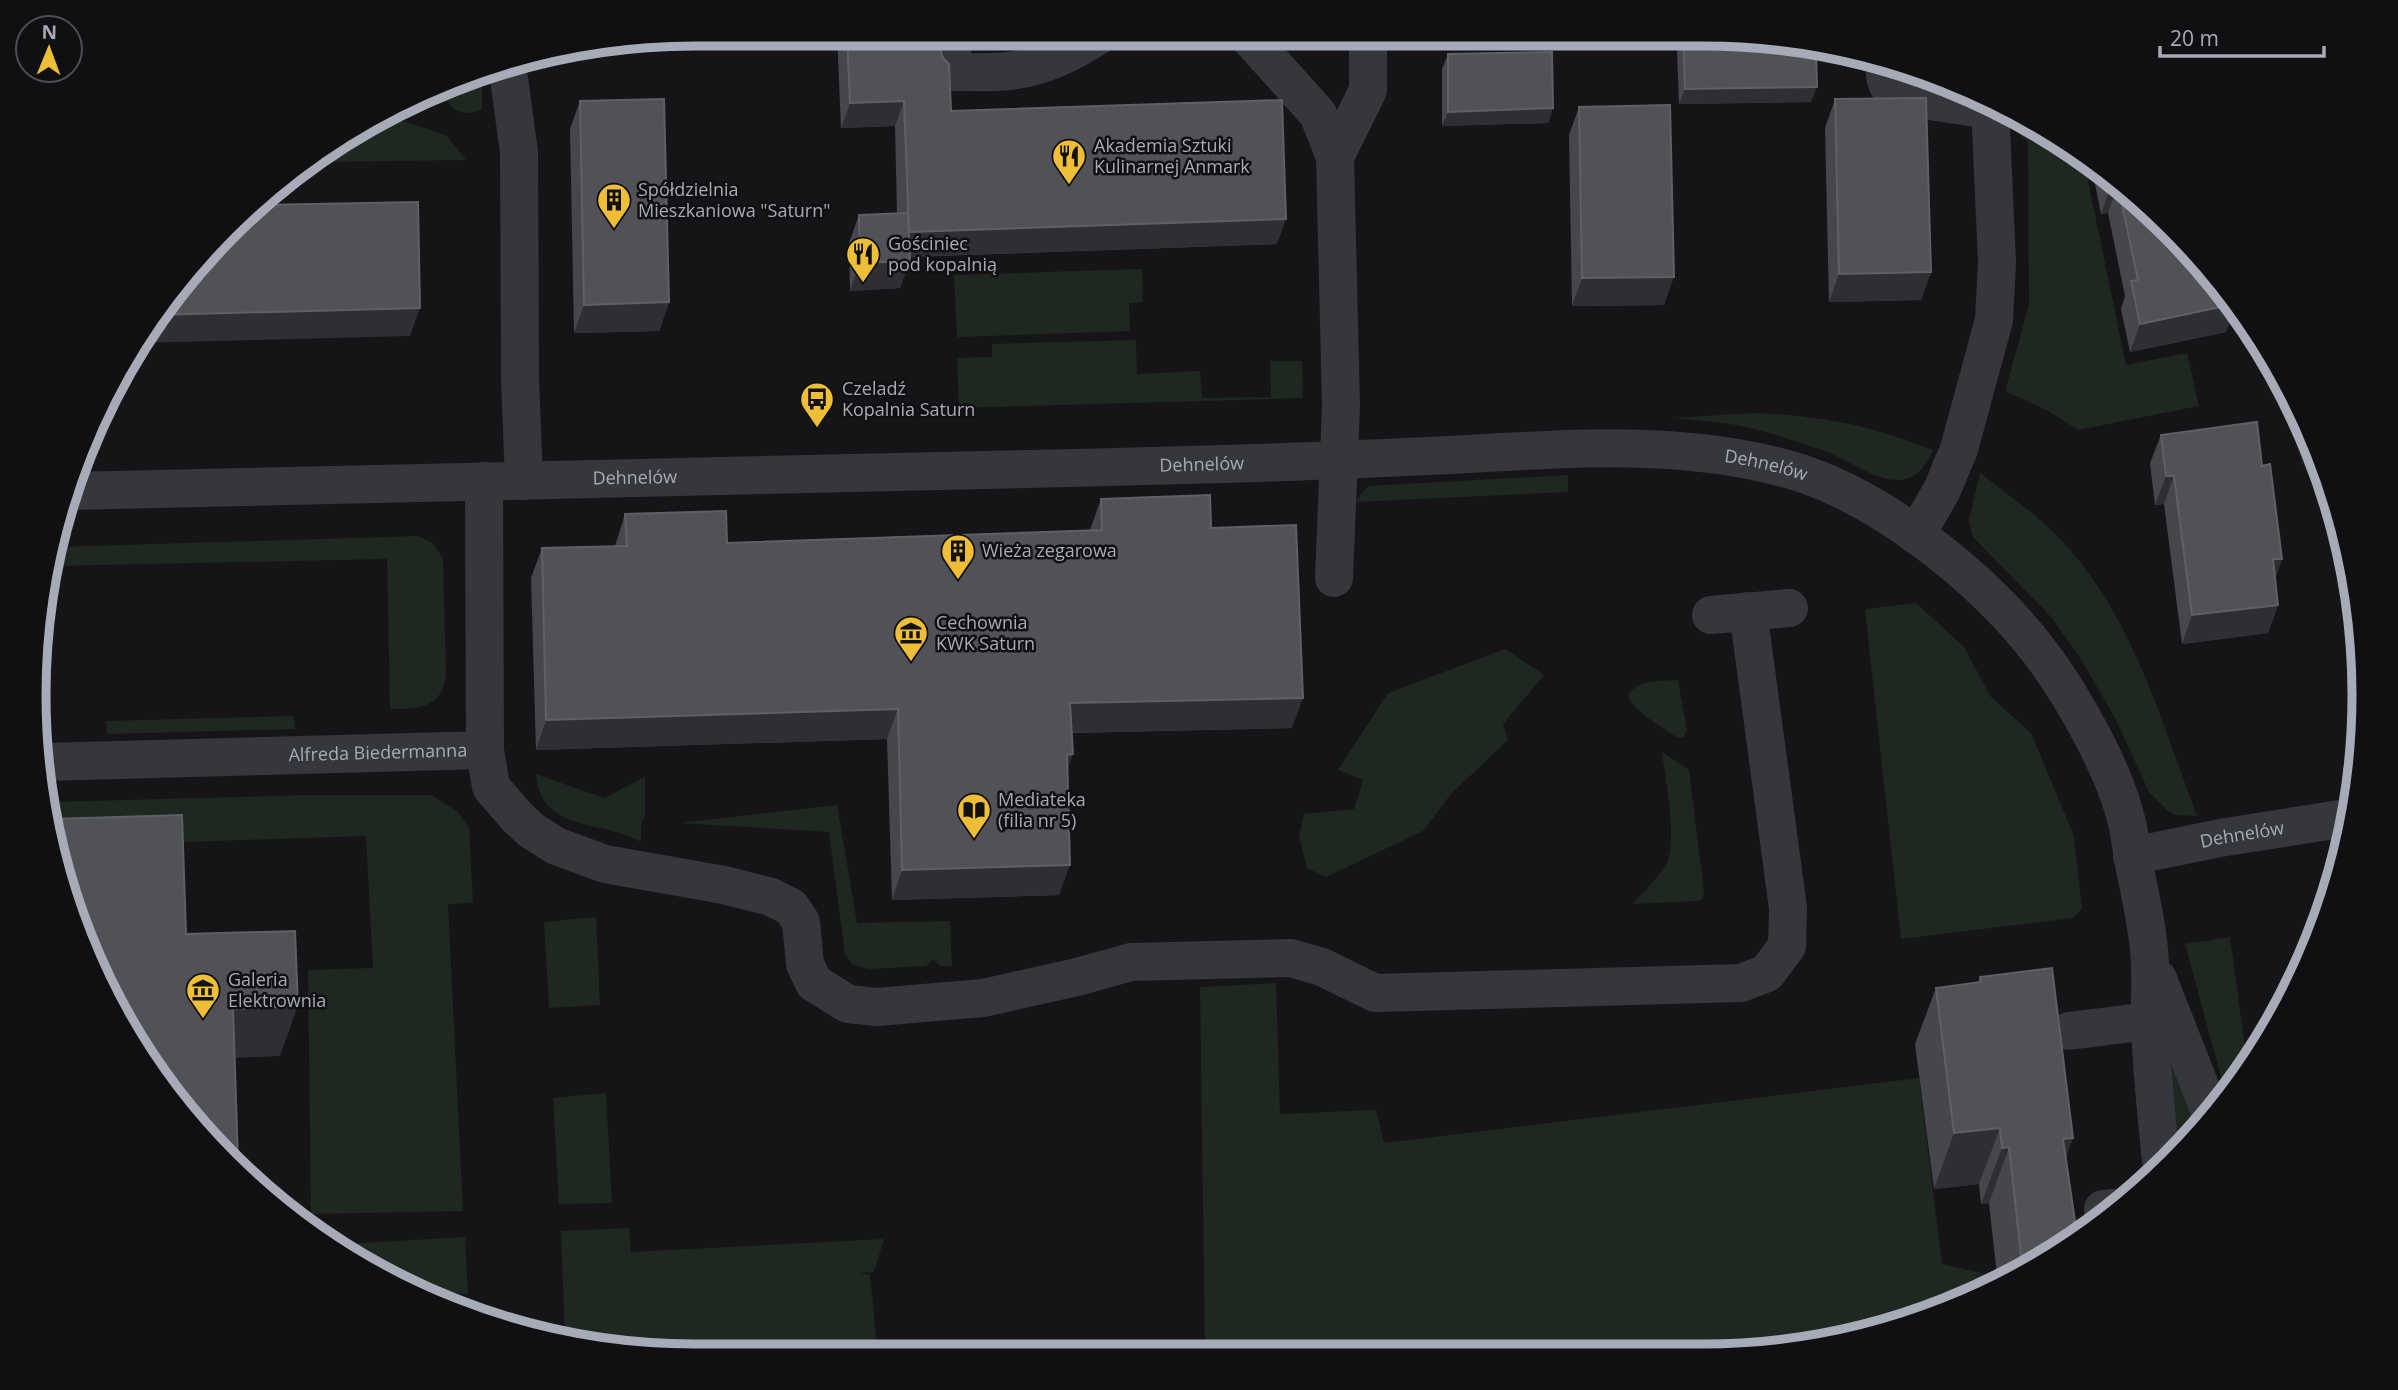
<svg xmlns="http://www.w3.org/2000/svg" width="2398" height="1390" font-family="'Open Sans',sans-serif">
<style>
.green{fill:#1f2721}
.lines{fill:none;stroke-linecap:round;stroke-linejoin:round}
.minor{stroke:#36373c;stroke-width:38}
.wall{fill:#46474c}
.shaded-wall{fill:#2e2f32}
.building{fill:#515258;stroke:#5e6066;stroke-width:2}
.labels{text-anchor:middle;stroke-width:5;stroke-linejoin:round;paint-order:stroke}
.poi-label{font-size:18px;fill:#a7abb7;stroke:#101012;text-anchor:start}
.street-label{font-size:18px;fill:#a7abb7;stroke:#101012}
.rim{fill:none;stroke:#a7abb7;stroke-width:9}
</style>
<rect width="100%" height="100%" fill="#151517"/>
<!-- green -->
<g class="green">
<path d="M 482,69 L 482,109 C 461,119 451,109 441,91 Z"/>
<polygon points="2015,117 2070,145 2094,164 2085,166 2126,365 2187,353 2199,406 2078,430 2050,412 2005,391 2029,305 2028,142 2018,133"/>
<polygon points="394,118 446,135 466,160 308,162 382,122"/>
<polygon points="1142,269 1143,302 1129,303 1130,331 957,337 954,275"/>
<polygon points="1136,340 1137,374 1200,371 1202,398 1271,397 1270,361 1302,361 1303,398 959,408 957,358 992,357 992,344"/>
<polygon points="2287,390 2314,441 2323,470 2319,482 2311,479 2302,463"/>
<path d="M 1755,413 C 1823,416 1868,425 1933,450 C 1927,465 1917,479 1899,480 C 1874,481 1844,457 1819,449 C 1795,441 1771,433 1747,427 C 1722,422 1697,420 1672,418 Z"/>
<path d="M 1980,473 C 2002,490 2026,507 2047,526 C 2129,602 2159,715 2197,816 L 2175,815 L 2166,809 L 2149,792 L 2115,718 L 2079,656 L 2051,617 L 1972,536 L 1969,520 Z"/>
<polygon points="1568,475 1568,492 1355,502 1368,486"/>
<path d="M 418,536 L 433,543 L 443,559 L 446,675 C 442,709 417,709 390,709 L 387,559 L 50,566 L 53,547 Z"/>
<polygon points="2353,574 2365,695 2361,730 2338,576"/>
<polygon points="1916,603 1964,647 1991,697 2031,733 2074,836 2082,908 2073,918 1901,939 1865,609"/>
<polygon points="1505,649 1544,675 1503,724 1508,740 1451,794 1423,831 1326,877 1307,868 1299,836 1304,814 1354,809 1363,780 1338,770 1388,693"/>
<path d="M 1678,680 L 1687,731 L 1683,738 L 1676,737 C 1663,727 1631,711 1628,694 C 1640,679 1660,681 1678,680 Z"/>
<polygon points="294,716 295,729 107,734 106,721"/>
<path d="M 1662,752 L 1689,770 L 1704,892 L 1702,900 L 1696,901 L 1633,904 C 1643,892 1656,880 1665,866 C 1679,845 1665,779 1662,752 Z"/>
<path d="M 536,774 L 604,798 L 645,777 L 645,815 L 641,826 L 641,842 C 602,819 541,834 536,774 Z"/>
<polygon points="310,795 431,795 458,812 469,828 473,903 448,904 463,1211 311,1214 308,970 373,968 366,836 58,846 51,802"/>
<polygon points="837,805 857,923 950,921 952,966 941,966 933,960 926,966 869,969 853,965 845,955 829,832 679,823"/>
<polygon points="596,917 600,1005 549,1008 544,922"/>
<polygon points="2230,937 2248,1069 2226,1095 2185,944"/>
<polygon points="1276,983 1280,1114 1376,1110 1384,1143 1919,1078 1942,1264 1995,1276 1996,1285 1915,1322 1747,1355 1153,1355 1205,1352 1200,987"/>
<polygon points="2162,1038 2173,1043 2197,1131 2180,1152"/>
<polygon points="606,1093 612,1203 559,1204 553,1098"/>
<polygon points="629,1228 631,1252 884,1239 874,1272 859,1273 870,1275 878,1355 651,1355 565,1338 561,1231"/>
<polygon points="465,1237 468,1294 429,1295 388,1275 387,1272 382,1272 327,1245"/>
</g>
<g class="lines">
<!-- minor -->
<g class="minor">
<path d="M 952,34 L 953,72 C 972,72 991,73 1009,71 C 1043,68 1073,52 1101,34"/>
<polyline points="1246,34 1318,114 1335,157"/>
<polyline points="507,64 519,152 520,378 524,481"/>
<path d="M 1885,75 C 1886,87 1892,92 1903,97 L 1990,110"/>
<path id="s1" d="M 70,491 C 455,480 839,475 1223,464 C 1305,462 1387,458 1469,454 C 1577,448 1685,440 1791,470 C 1880,496 1982,577 2039,651 C 2072,694 2115,770 2127,823 C 2131,839 2132,857 2136,874 C 2141,899 2147,925 2149,950 C 2152,976 2149,1002 2150,1028 C 2152,1075 2157,1123 2162,1170"/>
<polyline points="1916,535 1942,490 1959,449 1994,320 1997,262 1990,105"/>
<polyline points="1334,578 1341,406 1335,157 1368,90 1368,34"/>
<polyline points="1711,615 1789,608"/>
<polyline points="485,750 491,787 517,817 531,830 556,846 605,864 724,885 771,897 791,907 801,922 805,964 814,983 848,1004 877,1007 983,998 1077,977 1131,962 1291,958 1322,967 1375,993 1741,983 1767,973 1787,946 1788,908 1748,611"/>
<path id="s2" d="M 44,762 L 485,750 L 484,481"/>
<path id="s3" d="M 2132,856 L 2220,838 L 2353,817"/>
<polyline points="2158,979 2211,1114"/>
<polyline points="2069,1031 2149,1021"/>
<polyline points="2103,1209 2113,1208"/>
</g>
</g>
<!-- wall -->
<g class="wall">
<polygon points="837,33 940,34 940,48 951,111 1277,244 910,257 900,288 850,291 849,243 859,215 897,214 895,126 841,128"/>
<polygon points="1683,36 1811,102 1679,104 1677,50"/>
<polygon points="1448,54 1553,108 1548,123 1442,126 1442,69"/>
<polygon points="1835,99 1931,272 1921,300 1829,302 1825,128"/>
<polygon points="580,101 669,302 659,331 574,333 570,129"/>
<polygon points="1579,107 1664,305 1572,306 1569,135"/>
<polygon points="2096,166 2171,227 2236,306 2226,332 2130,352 2121,309 2125,296 2108,213 2101,214 2093,174"/>
<polygon points="2161,435 2262,466 2282,559 2275,578 2278,605 2268,633 2182,644 2164,504 2155,505 2150,463"/>
<polygon points="1101,499 1211,528 1292,728 1072,733 1067,769 1059,895 892,900 887,739 536,750 531,578 542,548 615,546 625,514 727,543 1090,530"/>
<polygon points="2332,890 2322,924 2321,919"/>
<polygon points="1980,977 2066,1158 2034,1268 1998,1284 1989,1203 1981,1204 1979,1184 1934,1189 1915,1044 1936,988 1978,982"/>
</g>
<!-- shaded-wall -->
<g class="shaded-wall">
<polygon points="1817,87 1811,102 1679,104 1685,89"/>
<polygon points="904,101 895,126 841,128 850,103"/>
<polygon points="1553,108 1548,123 1442,126 1448,112"/>
<polygon points="2111,185 2118,185 2108,213 2101,214"/>
<polygon points="1286,219 1277,244 899,257 908,233"/>
<polygon points="910,261 900,288 850,291 860,263"/>
<polygon points="1931,272 1921,300 1829,302 1839,274"/>
<polygon points="1674,277 1664,305 1572,306 1582,278"/>
<polygon points="669,302 659,331 574,333 584,305"/>
<polygon points="2234,304 2236,306 2226,332 2130,352 2140,324"/>
<polygon points="420,308 410,336 138,343 145,327 156,315"/>
<polygon points="2166,476 2174,476 2164,504 2155,505"/>
<polygon points="2273,559 2282,559 2272,587"/>
<polygon points="2278,605 2268,633 2182,644 2192,615"/>
<polygon points="1303,698 1292,728 1059,733 1070,703"/>
<polygon points="898,709 887,739 536,750 546,720"/>
<polygon points="1073,754 1062,784 1067,755"/>
<polygon points="1070,865 1059,895 892,900 902,870"/>
<polygon points="298,1006 280,1056 215,1059 233,1009"/>
<polygon points="2000,1128 1979,1184 1934,1189 1954,1133"/>
<polygon points="2073,1138 2053,1194 2063,1139"/>
<polygon points="2009,1147 1989,1203 1981,1204 2002,1148"/>
</g>
<!-- building -->
<g class="building">
<polygon points="847,33 940,34 940,48 943,58 949,64 951,111 1282,100 1286,219 909,232 904,101 850,103"/>
<polygon points="1747,35 1816,49 1817,87 1685,89 1683,36"/>
<polygon points="1552,52 1553,108 1448,112 1448,54"/>
<polygon points="1926,98 1931,272 1839,274 1835,99"/>
<polygon points="664,99 669,302 584,305 580,101"/>
<polygon points="1670,105 1674,277 1582,278 1579,107"/>
<polygon points="2109,177 2171,227 2234,304 2140,324 2131,281 2138,280 2118,185 2111,185"/>
<polygon points="418,202 420,308 156,315 260,205"/>
<polygon points="908,213 910,261 860,263 859,215"/>
<polygon points="2257,422 2262,466 2270,464 2282,559 2273,559 2278,605 2192,615 2174,476 2166,476 2161,435"/>
<polygon points="1210,495 1211,528 1296,525 1303,698 1070,703 1073,754 1067,755 1070,865 902,870 898,709 546,720 542,548 627,546 625,514 726,511 727,543 1102,530 1101,499"/>
<polygon points="182,815 186,934 295,931 298,1006 233,1009 238,1161 170,1098 69,908 54,819"/>
<polygon points="2052,968 2073,1138 2063,1139 2077,1235 2034,1268 2023,1273 2009,1147 2002,1148 2000,1128 1954,1133 1936,988 1981,982 1980,977"/>
</g>
<!-- icons -->
<defs>
<g id="restaurant-pin" transform="scale(1.75)"><path d="M0 17L-7.5 6A9.5 9.5 0 1 1 7.5 6Z" fill="#eebe36" stroke="#101012"/><path d="M-5-6h1v4h1v-4h1v4h1v-4h1v5L-1.5 .5V6h-2V.5L-5-1ZM5-6V6H3V1.5H1.5Q1.5-4 5-6Z" fill="#111"/></g>
<g id="building-pin" transform="scale(1.75)"><path d="M0 17L-7.5 6A9.5 9.5 0 1 1 7.5 6Z" fill="#eebe36" stroke="#101012"/><path d="M-4-6H4V6H1V3H-1V6H-4ZM-2.5-4.3h1.7v1.8h-1.7ZM.8-4.3h1.7v1.8H.8ZM-2.5-1h1.7V.8h-1.7ZM.8-1h1.7V.8H.8Z" fill="#111"/></g>
<g id="bus-pin" transform="scale(1.75)"><path d="M0 17L-7.5 6A9.5 9.5 0 1 1 7.5 6Z" fill="#eebe36" stroke="#101012"/><path d="M-5-6H5V4H4V6H2V4H-2V6H-4V4H-5ZM-3.5-4V0h7V-4ZM-3.5 1.2v1.5H-2V1.2ZM2 1.2v1.5H3.5V1.2Z" fill="#111"/></g>
<g id="museum-pin" transform="scale(1.75)"><path d="M0 17L-7.5 6A9.5 9.5 0 1 1 7.5 6Z" fill="#eebe36" stroke="#101012"/><path d="M0-6L6-3V-2H-6V-3ZM-5-1h2V3h-2ZM-1-1h2V3h-2ZM3-1h2V3H3ZM-6 4H6V6H-6Z" fill="#111"/></g>
<g id="library-pin" transform="scale(1.75)"><path d="M0 17L-7.5 6A9.5 9.5 0 1 1 7.5 6Z" fill="#eebe36" stroke="#101012"/><path d="M-6-4Q-3-5.5-.7-3.5V5Q-3 3-6 4ZM6-4Q3-5.5 .7-3.5V5Q3 3 6 4Z" fill="#111"/></g>
</defs>
<g fill-rule="evenodd">
<use href="#restaurant-pin" x="1069" y="156"/>
<use href="#building-pin" x="614" y="200"/>
<use href="#restaurant-pin" x="863" y="254"/>
<use href="#bus-pin" x="817" y="399"/>
<use href="#building-pin" x="958" y="551"/>
<use href="#museum-pin" x="911" y="633"/>
<use href="#library-pin" x="974" y="810"/>
<use href="#museum-pin" x="203" y="990"/>
</g>
<g class="labels">
<!-- poi labels -->
<g class="poi-label">
<text x="1094" y="152">Akademia Sztuki<tspan x="1094" dy="21">Kulinarnej Anmark</tspan></text>
<text x="638" y="196">Spółdzielnia<tspan x="638" dy="21">Mieszkaniowa "Saturn"</tspan></text>
<text x="888" y="250">Gościniec<tspan x="888" dy="21">pod kopalnią</tspan></text>
<text x="842" y="395">Czeladź<tspan x="842" dy="21">Kopalnia Saturn</tspan></text>
<text x="982" y="557">Wieża zegarowa</text>
<text x="936" y="629">Cechownia<tspan x="936" dy="21">KWK Saturn</tspan></text>
<text x="998" y="806">Mediateka<tspan x="998" dy="21">(filia nr 5)</tspan></text>
<text x="228" y="986">Galeria<tspan x="228" dy="21">Elektrownia</tspan></text>
</g>
<!-- street labels -->
<g class="street-label">
<text dy="6" stroke="none"><textPath href="#s1" startOffset="1132">Dehnelów</textPath></text>
<text dy="6" stroke="none"><textPath href="#s1" startOffset="1698">Dehnelów</textPath></text>
<text dy="6" stroke="none"><textPath href="#s1" startOffset="565">Dehnelów</textPath></text>
<text dy="6" stroke="none"><textPath href="#s2" startOffset="334">Alfreda Biedermanna</textPath></text>
<text dy="6" stroke="none"><textPath href="#s3" startOffset="112">Dehnelów</textPath></text>
</g>
</g>
<!-- crop -->
<path d="M0 0H2398V1390H0ZM695 46H1703A649 649 0 0 1 2352 695V695A649 649 0 0 1 1703 1344H695A649 649 0 0 1 46 695V695A649 649 0 0 1 695 46Z" fill="#101012" fill-rule="evenodd"/>
<path class="rim" d="M695 46H1703A649 649 0 0 1 2352 695V695A649 649 0 0 1 1703 1344H695A649 649 0 0 1 46 695V695A649 649 0 0 1 695 46Z"/>
<!-- north arrow -->
<g transform="translate(49 49) rotate(1)"><circle r="33" fill="#101012" stroke="#4c4e54" stroke-width="2"/>
<path d="M0-5L12 26L0 18L-12 26Z" fill="#eebe36"/>
<text y="-10" font-size="19" font-weight="bold" text-anchor="middle" fill="#a7abb7">N</text>
</g>
<!-- scale -->
<path d="M2160 46v10h164v-10" fill="none" stroke="#a7abb7" stroke-width="3.5"/>
<text x="2170" y="46" font-size="21" fill="#a7abb7" stroke="#101012" stroke-width="5" paint-order="stroke">20 m</text>
</svg>
